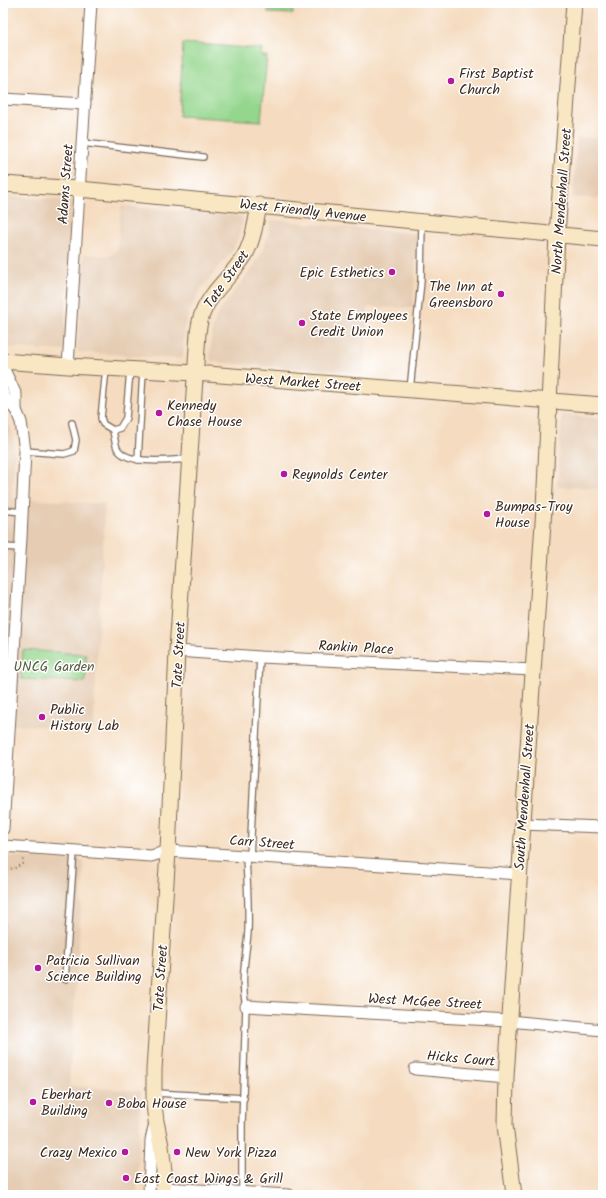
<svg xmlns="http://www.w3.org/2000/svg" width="606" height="1198" font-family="Kalam,sans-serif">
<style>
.built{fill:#e5ccb3}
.green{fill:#94d68d;stroke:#688056}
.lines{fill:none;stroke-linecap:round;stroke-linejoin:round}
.lane-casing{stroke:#7c6857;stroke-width:8}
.street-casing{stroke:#7c6857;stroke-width:13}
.secondary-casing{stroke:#7c6857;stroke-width:17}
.path{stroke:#7c6857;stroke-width:2;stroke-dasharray:1 3;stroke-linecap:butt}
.lane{stroke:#fff;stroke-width:5.5}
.street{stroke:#fff;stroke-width:11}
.secondary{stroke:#f9e7c3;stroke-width:15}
.poi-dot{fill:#b5179e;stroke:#fff;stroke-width:1.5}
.labels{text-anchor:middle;stroke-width:3;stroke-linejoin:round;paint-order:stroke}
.poi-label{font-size:14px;fill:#3b2a1e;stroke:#fff;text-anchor:start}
.street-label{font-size:14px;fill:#3b2a1e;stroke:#fff}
.park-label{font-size:14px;fill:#565e3f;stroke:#fff}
</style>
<rect width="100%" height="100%" fill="#fff"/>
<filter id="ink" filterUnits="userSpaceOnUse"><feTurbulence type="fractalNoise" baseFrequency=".025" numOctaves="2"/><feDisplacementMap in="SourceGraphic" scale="8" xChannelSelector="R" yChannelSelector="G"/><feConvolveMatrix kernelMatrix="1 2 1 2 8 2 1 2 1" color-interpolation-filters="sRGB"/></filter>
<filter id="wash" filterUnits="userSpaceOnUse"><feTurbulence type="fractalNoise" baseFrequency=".012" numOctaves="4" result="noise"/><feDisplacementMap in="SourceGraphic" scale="16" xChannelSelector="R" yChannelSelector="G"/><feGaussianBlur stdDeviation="0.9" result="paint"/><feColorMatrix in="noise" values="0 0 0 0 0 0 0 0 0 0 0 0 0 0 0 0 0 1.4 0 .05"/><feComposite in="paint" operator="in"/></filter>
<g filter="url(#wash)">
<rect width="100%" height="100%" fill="#f5dcc0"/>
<!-- built -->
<g class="built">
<polygon points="577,137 603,139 603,199 573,197"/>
<polygon points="3,196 73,201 63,351 3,347"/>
<polygon points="121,206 240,216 242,218 243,221 237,241 232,251 200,290 190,310 184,328 183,357 180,359 77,352 84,254 109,256 114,254 117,250"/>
<polygon points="273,220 417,234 413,308 368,307 365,373 213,362 210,359 212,332 216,318 223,306 254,266 263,249 269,233 271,221"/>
<polygon points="3,408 12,432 15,455 12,498 105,504 93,730 3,724"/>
<polygon points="562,415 603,418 603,489 557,486"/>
<polygon points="600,836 603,836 603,904 597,904"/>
<polygon points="3,856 84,861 69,1086 141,1091 137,1195 3,1195"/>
</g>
<!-- green -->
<g class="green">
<polygon points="269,3 293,3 293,14 268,13"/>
<polygon points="183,43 262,49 261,56 267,56 261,121 179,116"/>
<polygon points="23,650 86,654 85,682 21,679"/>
</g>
</g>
<g filter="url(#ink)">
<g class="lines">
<!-- lane casing -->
<g class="lane-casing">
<g id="lane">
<polyline points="82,143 203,157"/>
<polyline points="106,369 101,418 103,424 113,430 120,428 126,418 130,370"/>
<polyline points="410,390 421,281 422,223"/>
<path d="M 113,430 C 114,436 115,443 117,448 C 126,466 172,460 189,459"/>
<polyline points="25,451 64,454 74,451 76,440 72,423"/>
<polyline points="138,460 143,371"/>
<polyline points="3,510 22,512"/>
<polyline points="3,547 20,548"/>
<polyline points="250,856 260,657"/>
<polyline points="65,979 74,851"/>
<polyline points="156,1093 244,1098"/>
<path d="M 242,1193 L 242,1124 L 246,1006 C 240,981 246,957 248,932 C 249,907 247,881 246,856"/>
</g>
</g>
<!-- street casing -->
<g class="street-casing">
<g id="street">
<polyline points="3,99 85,104"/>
<polyline points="68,366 91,3"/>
<polyline points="3,367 16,395 16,410 21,422 25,451 21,538 3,829"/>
<polyline points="3,393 5,398 16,410"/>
<polyline points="177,651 260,657 533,670"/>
<polyline points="522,824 603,827"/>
<polyline points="3,846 151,856 168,851 519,874"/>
<polyline points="246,1006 509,1021 603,1030"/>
<polyline points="415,1069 506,1077"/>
<polyline points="163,1188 289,1195"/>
<polyline points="149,1195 151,1140 155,1123"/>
</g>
</g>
<!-- secondary casing -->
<g class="secondary-casing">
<g id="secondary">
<polyline points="3,184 79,189 603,239"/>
<polyline points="3,361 68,366 195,373 603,405"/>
<path d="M 163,1195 L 164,1171 L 161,1146 L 156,1121 L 154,1105 L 154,1070 L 168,851 L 177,651 L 198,333 C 199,326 200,318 203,312 C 212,290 233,275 245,255 C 253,240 256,222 259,205"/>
<polyline points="514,1195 505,1125 506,1077 544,508 557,235 574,3"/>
</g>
</g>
<!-- path -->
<g class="path">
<polyline points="3,870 15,868 22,864 23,858"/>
<polyline points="3,903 5,871"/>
<polyline points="3,918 7,922 3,980"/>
</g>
<!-- lane -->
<use href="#lane" class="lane"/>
<!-- street -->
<use href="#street" class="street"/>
<!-- secondary -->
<use href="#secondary" class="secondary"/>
</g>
</g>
<!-- markers -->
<g class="poi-dot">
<circle cx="451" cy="81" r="4"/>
<circle cx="392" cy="272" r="4"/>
<circle cx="501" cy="294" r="4"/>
<circle cx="302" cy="323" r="4"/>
<circle cx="159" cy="413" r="4"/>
<circle cx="284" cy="474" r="4"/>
<circle cx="487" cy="514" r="4"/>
<circle cx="42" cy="717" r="4"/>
<circle cx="38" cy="968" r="4"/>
<circle cx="33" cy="1102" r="4"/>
<circle cx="109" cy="1103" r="4"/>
<circle cx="125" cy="1152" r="4"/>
<circle cx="177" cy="1152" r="4"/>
<circle cx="126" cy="1178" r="4"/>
</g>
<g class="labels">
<!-- poi labels -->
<g class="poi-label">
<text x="459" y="78">First Baptist<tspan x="459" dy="16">Church</tspan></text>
<text x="384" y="277" text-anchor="end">Epic Esthetics</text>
<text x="493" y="291" text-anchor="end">The Inn at<tspan x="493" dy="16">Greensboro</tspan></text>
<text x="310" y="320">State Employees<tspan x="310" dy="16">Credit Union</tspan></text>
<text x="167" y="410">Kennedy<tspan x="167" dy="16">Chase House</tspan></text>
<text x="292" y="479">Reynolds Center</text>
<text x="495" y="511">Bumpas-Troy<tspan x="495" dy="16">House</tspan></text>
<text x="50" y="714">Public<tspan x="50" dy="16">History Lab</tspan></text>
<text x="46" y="965">Patricia Sullivan<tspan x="46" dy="16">Science Building</tspan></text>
<text x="41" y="1099">Eberhart<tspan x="41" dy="16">Building</tspan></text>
<text x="117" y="1108">Boba House</text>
<text x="117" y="1157" text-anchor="end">Crazy Mexico</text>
<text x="185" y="1157">New York Pizza</text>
<text x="134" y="1183">East Coast Wings &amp; Grill</text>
</g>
<!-- street labels -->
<g class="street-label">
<text transform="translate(65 184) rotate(-86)" y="5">Adams Street</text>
<text transform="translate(561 201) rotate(-86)" y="5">North Mendenhall Street</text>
<text transform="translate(303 210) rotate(6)" y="5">West Friendly Avenue</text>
<text transform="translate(226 279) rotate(-55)" y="5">Tate Street</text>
<text transform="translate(303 382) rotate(4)" y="5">West Market Street</text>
<text transform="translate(356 647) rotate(3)" y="5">Rankin Place</text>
<text transform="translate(178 655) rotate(-87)" y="5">Tate Street</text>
<text transform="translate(524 797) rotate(-86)" y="5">South Mendenhall Street</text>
<text transform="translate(262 842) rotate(4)" y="5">Carr Street</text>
<text transform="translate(160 978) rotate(-86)" y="5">Tate Street</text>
<text transform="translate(425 1001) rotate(3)" y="5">West McGee Street</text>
<text transform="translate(461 1058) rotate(5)" y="5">Hicks Court</text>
</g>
<!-- park labels -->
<g class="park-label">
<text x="54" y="671">UNCG Garden</text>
</g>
</g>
<!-- margin -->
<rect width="606" height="1198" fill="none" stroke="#fff" stroke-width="16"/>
</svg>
